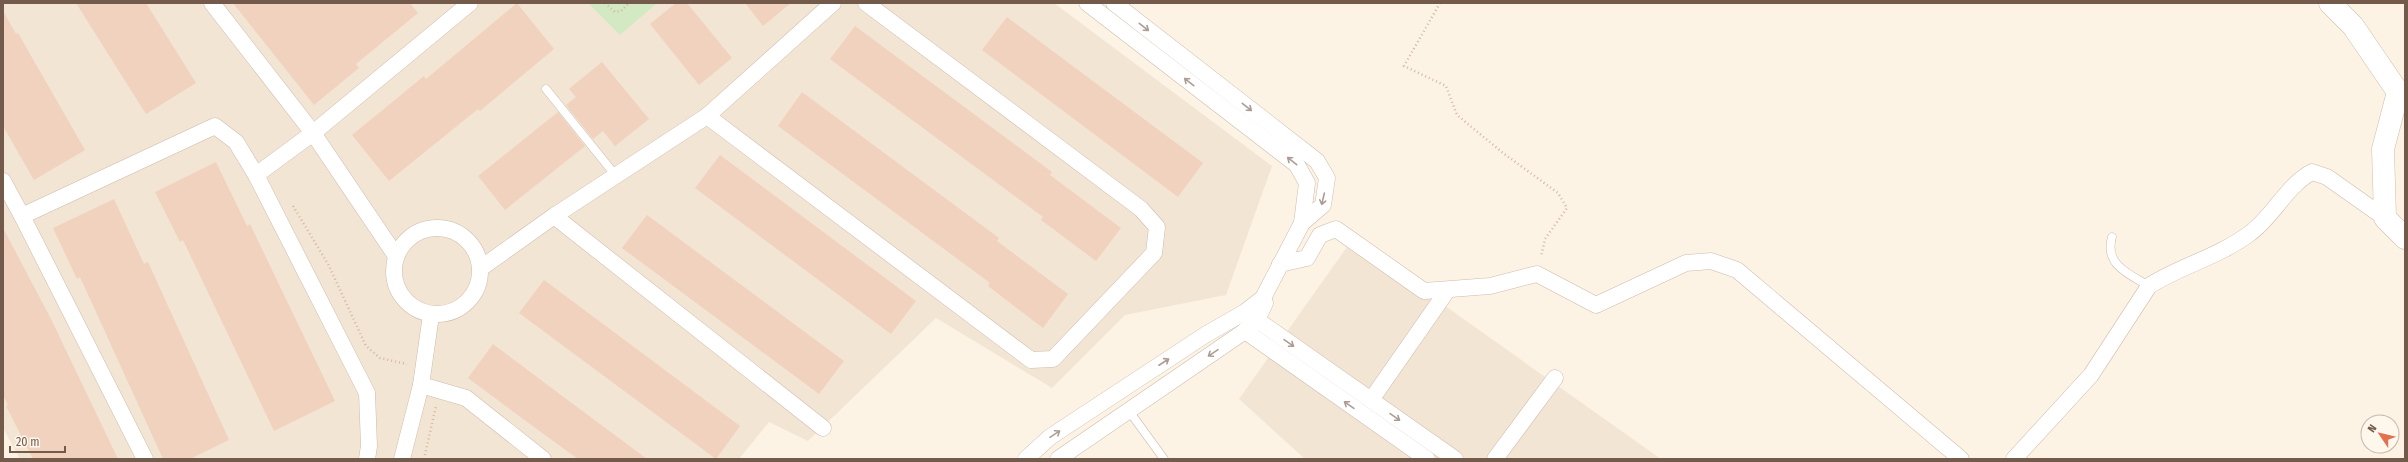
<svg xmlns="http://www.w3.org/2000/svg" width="2408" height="462" font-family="'Fira Sans Condensed',sans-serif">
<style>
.residential{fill:#f3e5d4}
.green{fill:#d3e9c4}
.building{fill:#f0d2be}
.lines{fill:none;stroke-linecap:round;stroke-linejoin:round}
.lane-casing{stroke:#cdbbac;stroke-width:9}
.street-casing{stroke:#cdbbac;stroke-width:17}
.secondary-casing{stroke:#d2bdac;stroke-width:23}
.path{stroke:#d5b6a1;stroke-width:2.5;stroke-dasharray:1 3;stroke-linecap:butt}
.lane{stroke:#fff;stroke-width:8}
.street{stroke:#fff;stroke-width:16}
.secondary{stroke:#fff;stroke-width:22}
.oneway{stroke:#ac9c93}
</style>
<rect width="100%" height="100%" fill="#fcf3e5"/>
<!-- residential -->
<g class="residential">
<polygon points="3,3 1054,3 1272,166 1226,295 1125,315 1052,388 936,318 808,441 769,422 739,459 20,459 3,428"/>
<polygon points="1352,240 1661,459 1305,459 1239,399"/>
</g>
<!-- green -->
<polygon class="green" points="588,3 657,3 620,35"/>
<!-- building -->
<g class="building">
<polygon points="76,3 146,3 196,83 146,114"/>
<polygon points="233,3 410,3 418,13 356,64 359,68 314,105"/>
<polygon points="517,3 554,49 480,111 478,109 389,181 352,135 424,76 426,79"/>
<polygon points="676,3 687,3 732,58 699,85 650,24"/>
<polygon points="745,3 791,3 763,26"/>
<polygon points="3,11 16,34 18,33 85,150 34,180 3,126"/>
<polygon points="1007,17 1203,163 1178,197 982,50"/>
<polygon points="855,26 1052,172 1050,175 1121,228 1096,261 1041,220 1043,217 830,59"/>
<polygon points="602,62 649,119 615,146 603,131 593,139 566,105 576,97 569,89"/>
<polygon points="802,92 999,238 997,241 1068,294 1043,328 988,286 990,283 778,126"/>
<polygon points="558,112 585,146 505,210 478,176"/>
<polygon points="720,155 916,301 891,334 695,188"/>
<polygon points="216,162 247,226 250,224 335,401 274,431 183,240 180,242 155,192"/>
<polygon points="114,199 144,264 148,262 229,440 190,459 163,459 80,277 77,279 53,228"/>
<polygon points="647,215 844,361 819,394 622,248"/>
<polygon points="3,228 51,319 118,459 33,459 6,406 8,405 3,395"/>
<polygon points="544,280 740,426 716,459 519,313"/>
<polygon points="493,344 565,398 647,459 578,459 523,419 468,378"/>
</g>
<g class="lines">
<!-- lane casing -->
<g class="lane-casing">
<g id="lane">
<polyline points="546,89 616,176"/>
<path d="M 2112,237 C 2104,265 2129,274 2149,286"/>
<polyline points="1129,411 1164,459"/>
</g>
</g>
<!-- street casing -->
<g class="street-casing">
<g id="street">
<polyline points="212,3 313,133 396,256"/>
<polyline points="1087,3 1297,165 1307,183 1302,223"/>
<polyline points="707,116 1031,360 1053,359 1154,253 1157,227 1141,209 866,3"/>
<polyline points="256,175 313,133 470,3"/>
<polyline points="3,181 22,216"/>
<polyline points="554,216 823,428"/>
<circle cx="437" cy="271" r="43"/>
<polyline points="1280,264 1307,258 1320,235 1336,229 1424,291 1490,286 1537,274 1596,305 1686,263 1711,261 1737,270 1961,459"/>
<polyline points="481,268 554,216 707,116 833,3"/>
<polyline points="1257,320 1455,459"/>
<polyline points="1245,331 1427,459"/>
<polyline points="421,385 466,398 543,459"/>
<polyline points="1371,400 1447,291"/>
<polyline points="145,459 22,216 215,126 236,142 256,175 367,393 369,446 367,459"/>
<polyline points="402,459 421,385 431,315"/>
<polyline points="1026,459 1050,437 1205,335 1245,312 1263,298"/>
<polyline points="1058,459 1245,331 1257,320 1265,303 1263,298 1302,223 1323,205 1327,178 1317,161 1114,3"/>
<polyline points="1495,459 1555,378"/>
<path d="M 2014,459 L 2091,375 L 2149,286 C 2180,266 2218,257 2249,234 C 2273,217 2286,186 2312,172 L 2327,177 L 2385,218"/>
</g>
</g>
<!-- secondary casing -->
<g class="secondary-casing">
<polyline id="secondary" points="2330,3 2353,26 2398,92 2383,149 2385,218 2405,238"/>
</g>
<!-- path -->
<g class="path">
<polyline points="605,3 615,12 621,11 629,3"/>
<polyline points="1440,3 1404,66 1446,86 1457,115 1503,153 1558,193 1567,208 1545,239 1541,257"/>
<polyline points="293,206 328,264 366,346 380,358 407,364"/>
<polyline points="424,459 436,406"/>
</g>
<!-- lane -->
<use href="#lane" class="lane"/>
<!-- street -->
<use href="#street" class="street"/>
<!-- secondary -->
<use href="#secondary" class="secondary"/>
</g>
<!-- one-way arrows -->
<defs><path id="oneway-shaft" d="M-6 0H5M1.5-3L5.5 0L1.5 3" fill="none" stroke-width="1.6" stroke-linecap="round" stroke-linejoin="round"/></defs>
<g class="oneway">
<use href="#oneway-shaft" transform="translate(1144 27) rotate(38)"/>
<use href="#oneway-shaft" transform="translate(1189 82) rotate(-142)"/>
<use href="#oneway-shaft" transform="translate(1247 107) rotate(38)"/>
<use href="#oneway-shaft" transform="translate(1292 161) rotate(-142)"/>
<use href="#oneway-shaft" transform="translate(1323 199) rotate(103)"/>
<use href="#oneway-shaft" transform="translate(1289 343) rotate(35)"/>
<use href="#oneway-shaft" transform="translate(1213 353) rotate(146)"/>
<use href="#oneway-shaft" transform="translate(1164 362) rotate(-33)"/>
<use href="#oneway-shaft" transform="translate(1349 405) rotate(-145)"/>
<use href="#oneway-shaft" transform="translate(1395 417) rotate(35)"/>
<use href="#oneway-shaft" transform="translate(1055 434) rotate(-34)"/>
</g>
<!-- border -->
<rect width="2408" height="462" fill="none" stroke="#745a4b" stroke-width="8"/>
<!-- north arrow -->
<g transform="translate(2380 434) rotate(305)"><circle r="19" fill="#fef7ec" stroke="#c7b8ac"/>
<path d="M0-3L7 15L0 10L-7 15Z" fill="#e2714e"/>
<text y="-6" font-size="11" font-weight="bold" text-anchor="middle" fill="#745a4b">N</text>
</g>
<!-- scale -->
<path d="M10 446v6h55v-6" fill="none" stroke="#745a4b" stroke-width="2"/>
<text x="16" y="446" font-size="12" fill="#745a4b" stroke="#fef7ec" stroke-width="3" paint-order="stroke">20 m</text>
</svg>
